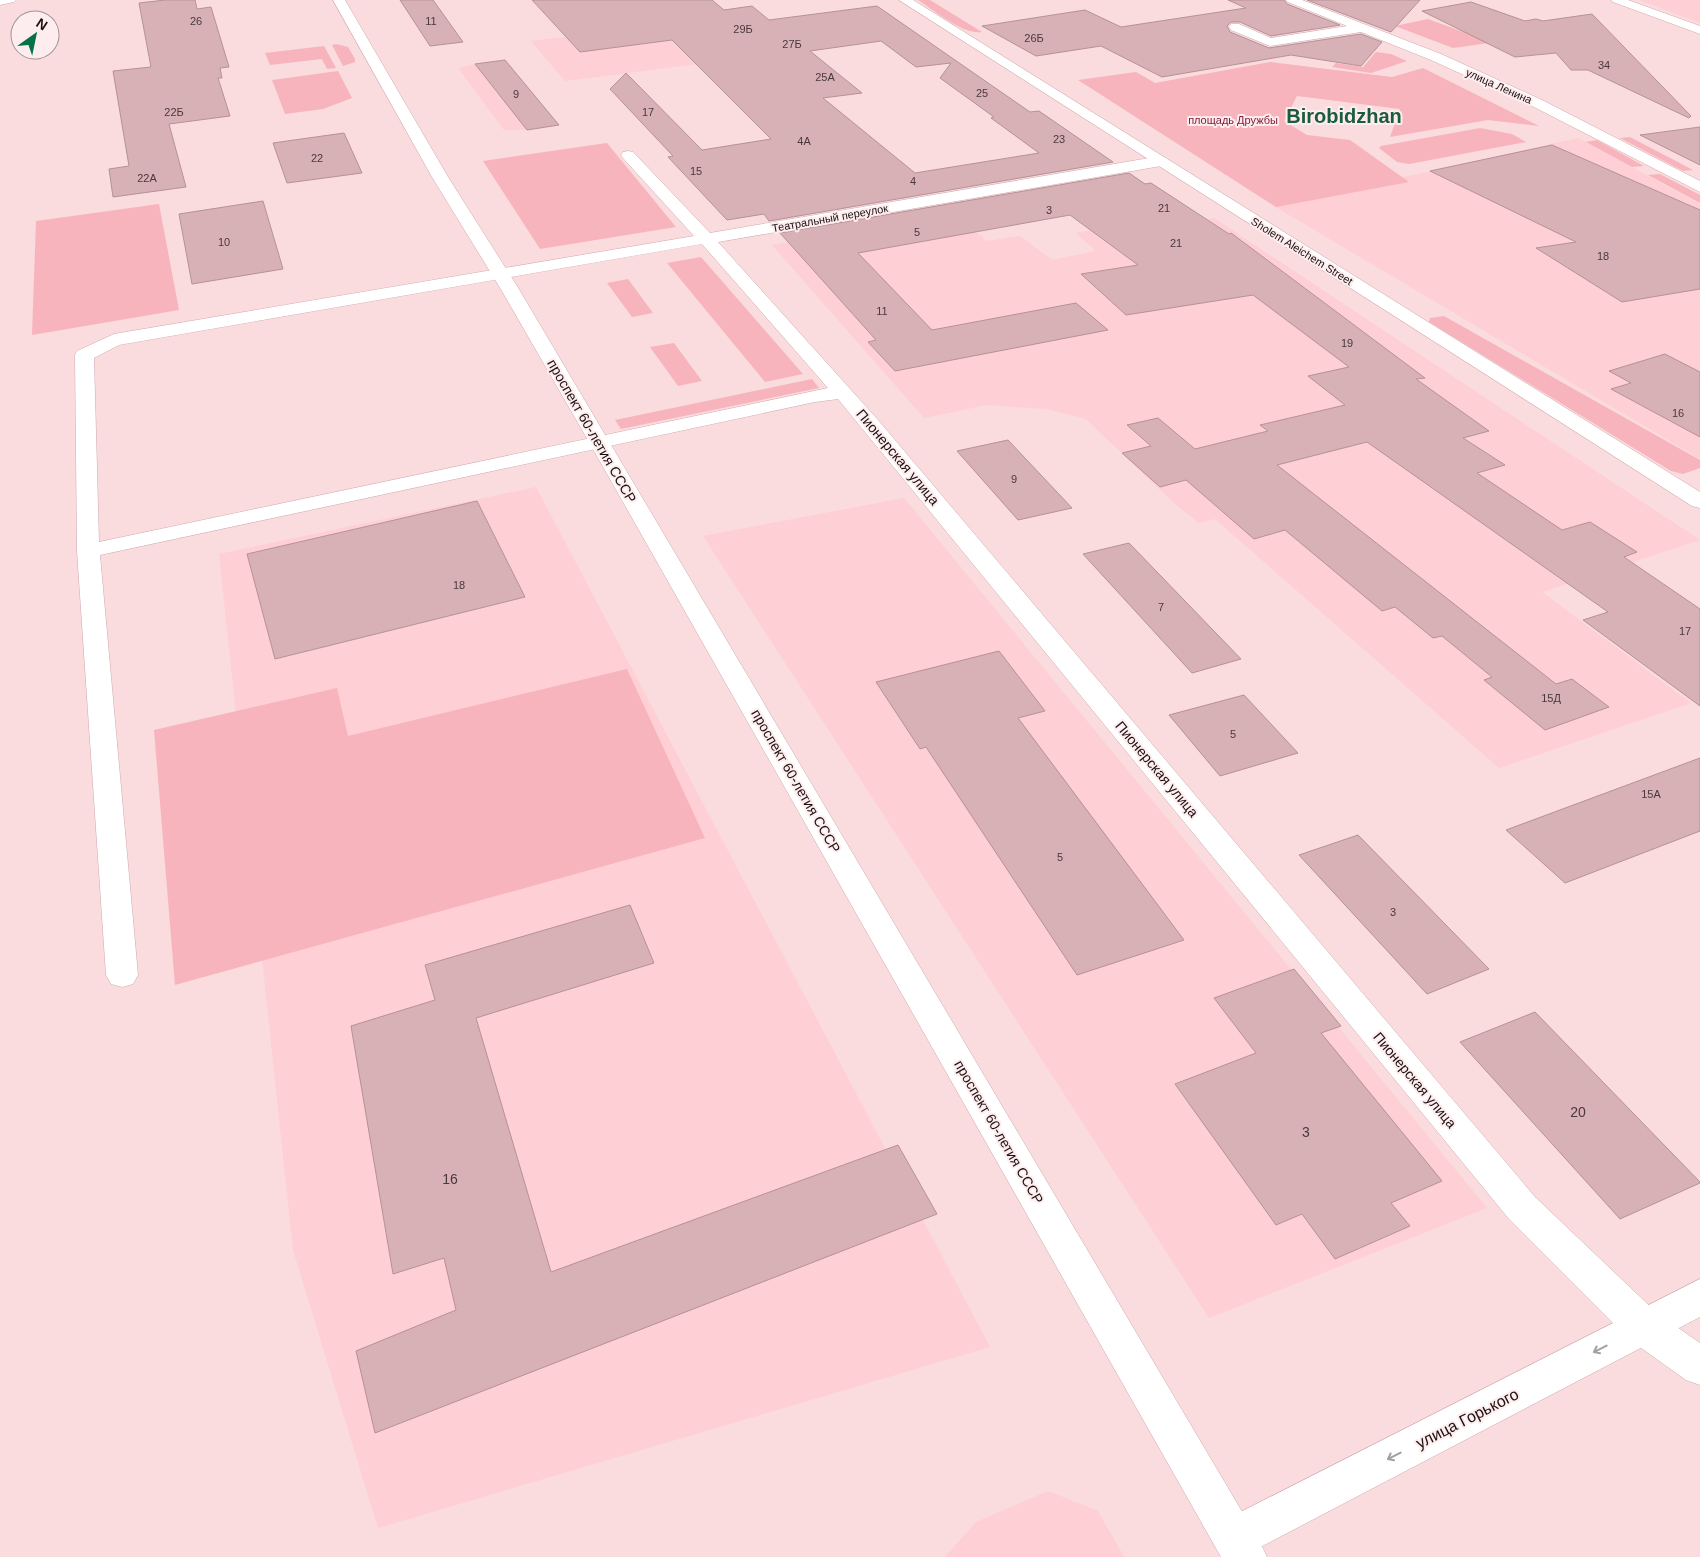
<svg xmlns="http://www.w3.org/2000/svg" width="1700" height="1557" font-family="Arial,sans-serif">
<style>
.built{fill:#fecfd4}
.green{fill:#f8b4bd}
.building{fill:#d7b1b6;stroke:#b69196;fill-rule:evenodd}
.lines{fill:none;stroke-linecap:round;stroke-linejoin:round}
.street-casing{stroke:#cfaaae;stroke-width:1}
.secondary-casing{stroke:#cfaaae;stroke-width:1}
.primary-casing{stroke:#cfaaae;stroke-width:1}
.street{fill:#fff;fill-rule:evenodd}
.secondary{fill:#fff;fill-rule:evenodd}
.primary{fill:#fff;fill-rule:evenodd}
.oneway{stroke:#a49fa0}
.labels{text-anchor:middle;stroke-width:4;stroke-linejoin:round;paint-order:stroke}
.number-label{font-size:11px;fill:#4b383a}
.far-street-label{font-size:11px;fill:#1c0f11;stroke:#fdedee}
.far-park-label{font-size:11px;fill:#851c39;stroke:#fdedee}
.street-label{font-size:14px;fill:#1c0f11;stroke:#fdedee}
.near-number-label{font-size:14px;fill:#4b383a}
.near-street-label{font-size:16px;fill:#1c0f11;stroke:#fdedee}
.far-town-label{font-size:20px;font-weight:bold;fill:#1b5b3e;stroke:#fdedee}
</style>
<rect width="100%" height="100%" fill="#fadbde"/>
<!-- built -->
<g class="built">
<polygon points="1639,0 1700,0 1700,23"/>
<polygon points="687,22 729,60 565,81 531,41"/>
<polygon points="475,64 527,130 504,130 458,68"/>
<polygon points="1578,138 1700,204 1700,459 1274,206"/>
<polygon points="953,214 987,241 1020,236 1052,260 1096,251 1076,233 1158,217 1173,226 1214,218 1700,540 1542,592 1691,703 1499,768 1215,519 1199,523 1176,505 1086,419 1047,409 987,405 924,418 772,245"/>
<polygon points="536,487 990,1347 378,1528 293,1250 219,554"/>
<polygon points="904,498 1487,1208 1209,1318 703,536"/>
<polygon points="1048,1491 1098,1511 1124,1557 945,1557 976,1522"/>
</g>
<!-- green -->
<g class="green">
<path d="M 918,0 L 930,0 L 982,32 C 963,35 935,11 918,0 Z"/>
<polygon points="1428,19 1488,41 1489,43 1453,48 1395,26"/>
<polygon points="336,44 348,47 355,59 355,62 343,66 332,45"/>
<polygon points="324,46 336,68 327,69 322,59 270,65 265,53"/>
<polygon points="1376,52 1391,54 1407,61 1371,73 1332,67 1336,63 1363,67"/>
<polygon points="1270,62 1392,77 1423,68 1539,126 1488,120 1390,137 1400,109 1297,96 1284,121 1307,135 1350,140 1409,182 1276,207 1078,80 1136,72 1155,83"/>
<polygon points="338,71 352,98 323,109 285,114 272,80"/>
<polygon points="1480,128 1512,134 1526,142 1409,164 1397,162 1379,148 1381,146"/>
<polygon points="1630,137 1693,170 1683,171 1620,138"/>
<polygon points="1597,140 1644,166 1632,167 1586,142"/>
<polygon points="607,143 676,227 540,249 483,161"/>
<polygon points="1660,174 1700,195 1700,203 1648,175"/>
<polygon points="159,204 179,310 32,335 36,221"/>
<polygon points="701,257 803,374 765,382 667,263"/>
<polygon points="628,279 653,313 632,317 607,283"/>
<polygon points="1444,316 1700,460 1700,468 1683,474 1671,471 1429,322 1430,318"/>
<polygon points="674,343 702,381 678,386 650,347"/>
<polygon points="812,379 819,388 621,429 615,420"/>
<polygon points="627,669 705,838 175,985 154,730 337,688 348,736"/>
</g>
<!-- building -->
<g class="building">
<polygon points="165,0 195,0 197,9 211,7 229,67 220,68 222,78 218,78 230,116 169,124 186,187 113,197 109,169 129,166 113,71 151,67 139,3"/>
<polygon points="400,0 433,0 463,42 430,46"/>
<path d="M 532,0 L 712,0 L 724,10 L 752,6 L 769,20 L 877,6 L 1030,112 L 1039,111 L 1113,162 L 769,221 L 764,214 L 727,220 L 668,157 L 673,156 L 610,89 L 626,73 L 702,150 L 771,139 L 672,40 L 580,52 ZM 881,41 L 916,67 L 951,63 L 940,78 L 994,117 L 991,118 L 1039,153 L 915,173 L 823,98 L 862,93 L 810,51 Z"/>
<polygon points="1228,0 1284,0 1287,4 1340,25 1271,36 1240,22 1231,22 1227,26 1230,32 1269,48 1361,34 1382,42 1361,66 1291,55 1162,77 1101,46 1036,56 982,26 1085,10 1121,27 1246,8"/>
<polygon points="1307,0 1420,0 1391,32"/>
<polygon points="1471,2 1525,21 1536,19 1543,21 1592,14 1691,116 1689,118 1588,70 1571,70 1556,53 1515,57 1422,11"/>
<polygon points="505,60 559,125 527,130 475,64"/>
<polygon points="1700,127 1700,165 1640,135"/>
<polygon points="344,133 362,173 287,183 273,143"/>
<polygon points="1552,145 1700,210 1700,289 1622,302 1536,248 1576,242 1430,171"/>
<polygon points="1129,173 1145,184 1151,183 1229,234 1231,233 1425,378 1416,379 1489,431 1463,438 1505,465 1477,473 1562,530 1590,522 1637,552 1624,557 1700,609 1700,706 1583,620 1608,612 1367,442 1277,465 1556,684 1572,679 1609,707 1545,730 1484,680 1492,677 1442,636 1433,638 1395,607 1382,611 1285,530 1254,539 1186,480 1160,487 1122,453 1151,446 1127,425 1158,418 1195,449 1268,431 1260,425 1345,405 1308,376 1349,367 1253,295 1126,315 1081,274 1138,265 1070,215 858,253 932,330 1076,303 1108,330 895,371 868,342 876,340 780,233"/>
<polygon points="263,201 283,269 192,284 179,214"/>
<polygon points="1665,354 1700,372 1700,437 1611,389 1631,383 1609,371"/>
<polygon points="1008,440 1072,508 1018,520 957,451"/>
<polygon points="477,501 525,597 275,659 247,554"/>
<polygon points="1129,543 1241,659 1192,673 1083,554"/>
<polygon points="999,651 1045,711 1018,718 1184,940 1077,975 926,747 920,749 876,682"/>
<polygon points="1244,695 1298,753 1220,776 1169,715"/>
<polygon points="1700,758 1700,831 1565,883 1506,830"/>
<polygon points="1358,835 1489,969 1427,994 1299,855"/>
<polygon points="630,905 654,963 476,1018 551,1272 898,1145 937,1214 375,1433 356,1351 456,1310 444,1258 393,1274 351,1026 435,1000 425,965"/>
<polygon points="1294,969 1341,1026 1321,1033 1442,1181 1391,1203 1410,1226 1335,1259 1302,1214 1276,1225 1175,1084 1256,1053 1214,998"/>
<polygon points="1535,1012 1700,1182 1700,1183 1620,1219 1460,1042"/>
</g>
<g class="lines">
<!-- street casing -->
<g class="street-casing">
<g id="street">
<polygon points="1286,0 1302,0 1441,54 1542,100 1700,181 1700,192 1532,106 1431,60 1361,32 1270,46 1231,30 1229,27 1231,24 1239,24 1271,38 1347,26 1288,2"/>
<path d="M 628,151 L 633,152 L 710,233 L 1161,156 L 1166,158 L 1169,161 L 1166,164 L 1161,166 L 718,242 L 878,420 L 1535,1197 L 1658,1314 L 1700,1343 L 1700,1385 L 1686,1380 L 1630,1340 L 1509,1219 L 838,399 L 815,402 L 100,555 L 138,975 L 133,984 L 122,987 L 111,984 L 106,975 L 77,551 L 75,355 L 77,351 L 114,334 L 694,236 L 623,158 L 621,155 L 623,152 ZM 702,244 L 828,388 L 99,542 L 94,358 L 119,345 Z"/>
</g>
</g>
<!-- secondary casing -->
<g class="secondary-casing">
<g id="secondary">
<polygon points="333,0 345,0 448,177 517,286 1260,1542 1267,1557 1221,1557 589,442 499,286 432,177"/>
<polygon points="899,0 913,0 1700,492 1700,508 1692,506"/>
</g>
</g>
<!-- primary casing -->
<g class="primary-casing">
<g id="primary">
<polygon points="0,0 16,0 14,2 0,5"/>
<polygon points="1611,0 1628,0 1700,26 1700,34 1613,2"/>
<path d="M 1700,1279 L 1700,1317 L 1249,1553 C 1238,1557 1230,1557 1219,1553 L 1213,1538 L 1219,1523 Z"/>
</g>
</g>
<!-- street -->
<use href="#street" class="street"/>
<!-- secondary -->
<use href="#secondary" class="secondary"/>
<!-- primary -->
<use href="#primary" class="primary"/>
</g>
<!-- one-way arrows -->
<defs><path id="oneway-shaft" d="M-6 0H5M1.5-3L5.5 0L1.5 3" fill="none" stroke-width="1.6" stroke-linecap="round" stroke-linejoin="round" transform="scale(1.25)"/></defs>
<g class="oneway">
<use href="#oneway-shaft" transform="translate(1600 1349) rotate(153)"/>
<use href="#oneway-shaft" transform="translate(1394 1456) rotate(153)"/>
</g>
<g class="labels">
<!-- number labels -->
<g class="number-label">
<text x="196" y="25">26</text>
<text x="431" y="25">11</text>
<text x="743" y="33">29Б</text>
<text x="1034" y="42">26Б</text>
<text x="792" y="48">27Б</text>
<text x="1604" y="69">34</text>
<text x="825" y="81">25А</text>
<text x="982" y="97">25</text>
<text x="516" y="98">9</text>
<text x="174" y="116">22Б</text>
<text x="648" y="116">17</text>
<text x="1059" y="143">23</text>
<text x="804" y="145">4А</text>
<text x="317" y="162">22</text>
<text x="696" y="175">15</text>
<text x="147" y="182">22А</text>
<text x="913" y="185">4</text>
<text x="1164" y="212">21</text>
<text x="1049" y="214">3</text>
<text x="917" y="236">5</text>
<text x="224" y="246">10</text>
<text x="1176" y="247">21</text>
<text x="1603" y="260">18</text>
<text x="882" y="315">11</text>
<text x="1347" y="347">19</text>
<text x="1678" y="417">16</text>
<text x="1014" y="483">9</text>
<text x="459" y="589">18</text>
<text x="1161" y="611">7</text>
<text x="1685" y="635">17</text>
<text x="1551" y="702">15Д</text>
<text x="1233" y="738">5</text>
<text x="1651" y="798">15А</text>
<text x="1060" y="861">5</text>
<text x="1393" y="916">3</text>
</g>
<!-- far-street labels -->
<g class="far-street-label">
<text transform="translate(1499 86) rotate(24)" y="4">улица Ленина</text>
<text transform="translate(830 218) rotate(-10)" y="4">Театральный переулок</text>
<text transform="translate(1302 251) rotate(32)" y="4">Sholem Aleichem Street</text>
</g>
<!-- far-park labels -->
<g class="far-park-label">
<text x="1233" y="124">площадь Дружбы</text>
</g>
<!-- street labels -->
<g class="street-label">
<text transform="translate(592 431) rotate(60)" y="5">проспект 60-летия СССР</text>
<text transform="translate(898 457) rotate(50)" y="5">Пионерская улица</text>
<text transform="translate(1157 769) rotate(50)" y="5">Пионерская улица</text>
<text transform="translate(796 781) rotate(60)" y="5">проспект 60-летия СССР</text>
<text transform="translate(1415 1080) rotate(50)" y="5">Пионерская улица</text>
<text transform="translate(999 1132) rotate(60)" y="5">проспект 60-летия СССР</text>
</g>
<!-- near-number labels -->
<g class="near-number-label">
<text x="1578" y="1117">20</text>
<text x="1306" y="1137">3</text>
<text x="450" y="1184">16</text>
</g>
<!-- near-street labels -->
<g class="near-street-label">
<text transform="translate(1467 1418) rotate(-27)" y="6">улица Горького</text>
</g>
<!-- far-town labels -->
<g class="far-town-label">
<text x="1344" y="123">Birobidzhan</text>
</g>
</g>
<!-- north arrow -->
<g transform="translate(35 35) rotate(33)"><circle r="24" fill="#fdedee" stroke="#a39496"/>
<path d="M0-4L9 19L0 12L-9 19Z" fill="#03714a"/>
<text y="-8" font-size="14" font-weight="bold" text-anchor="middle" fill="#1c0f11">N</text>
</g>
</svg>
